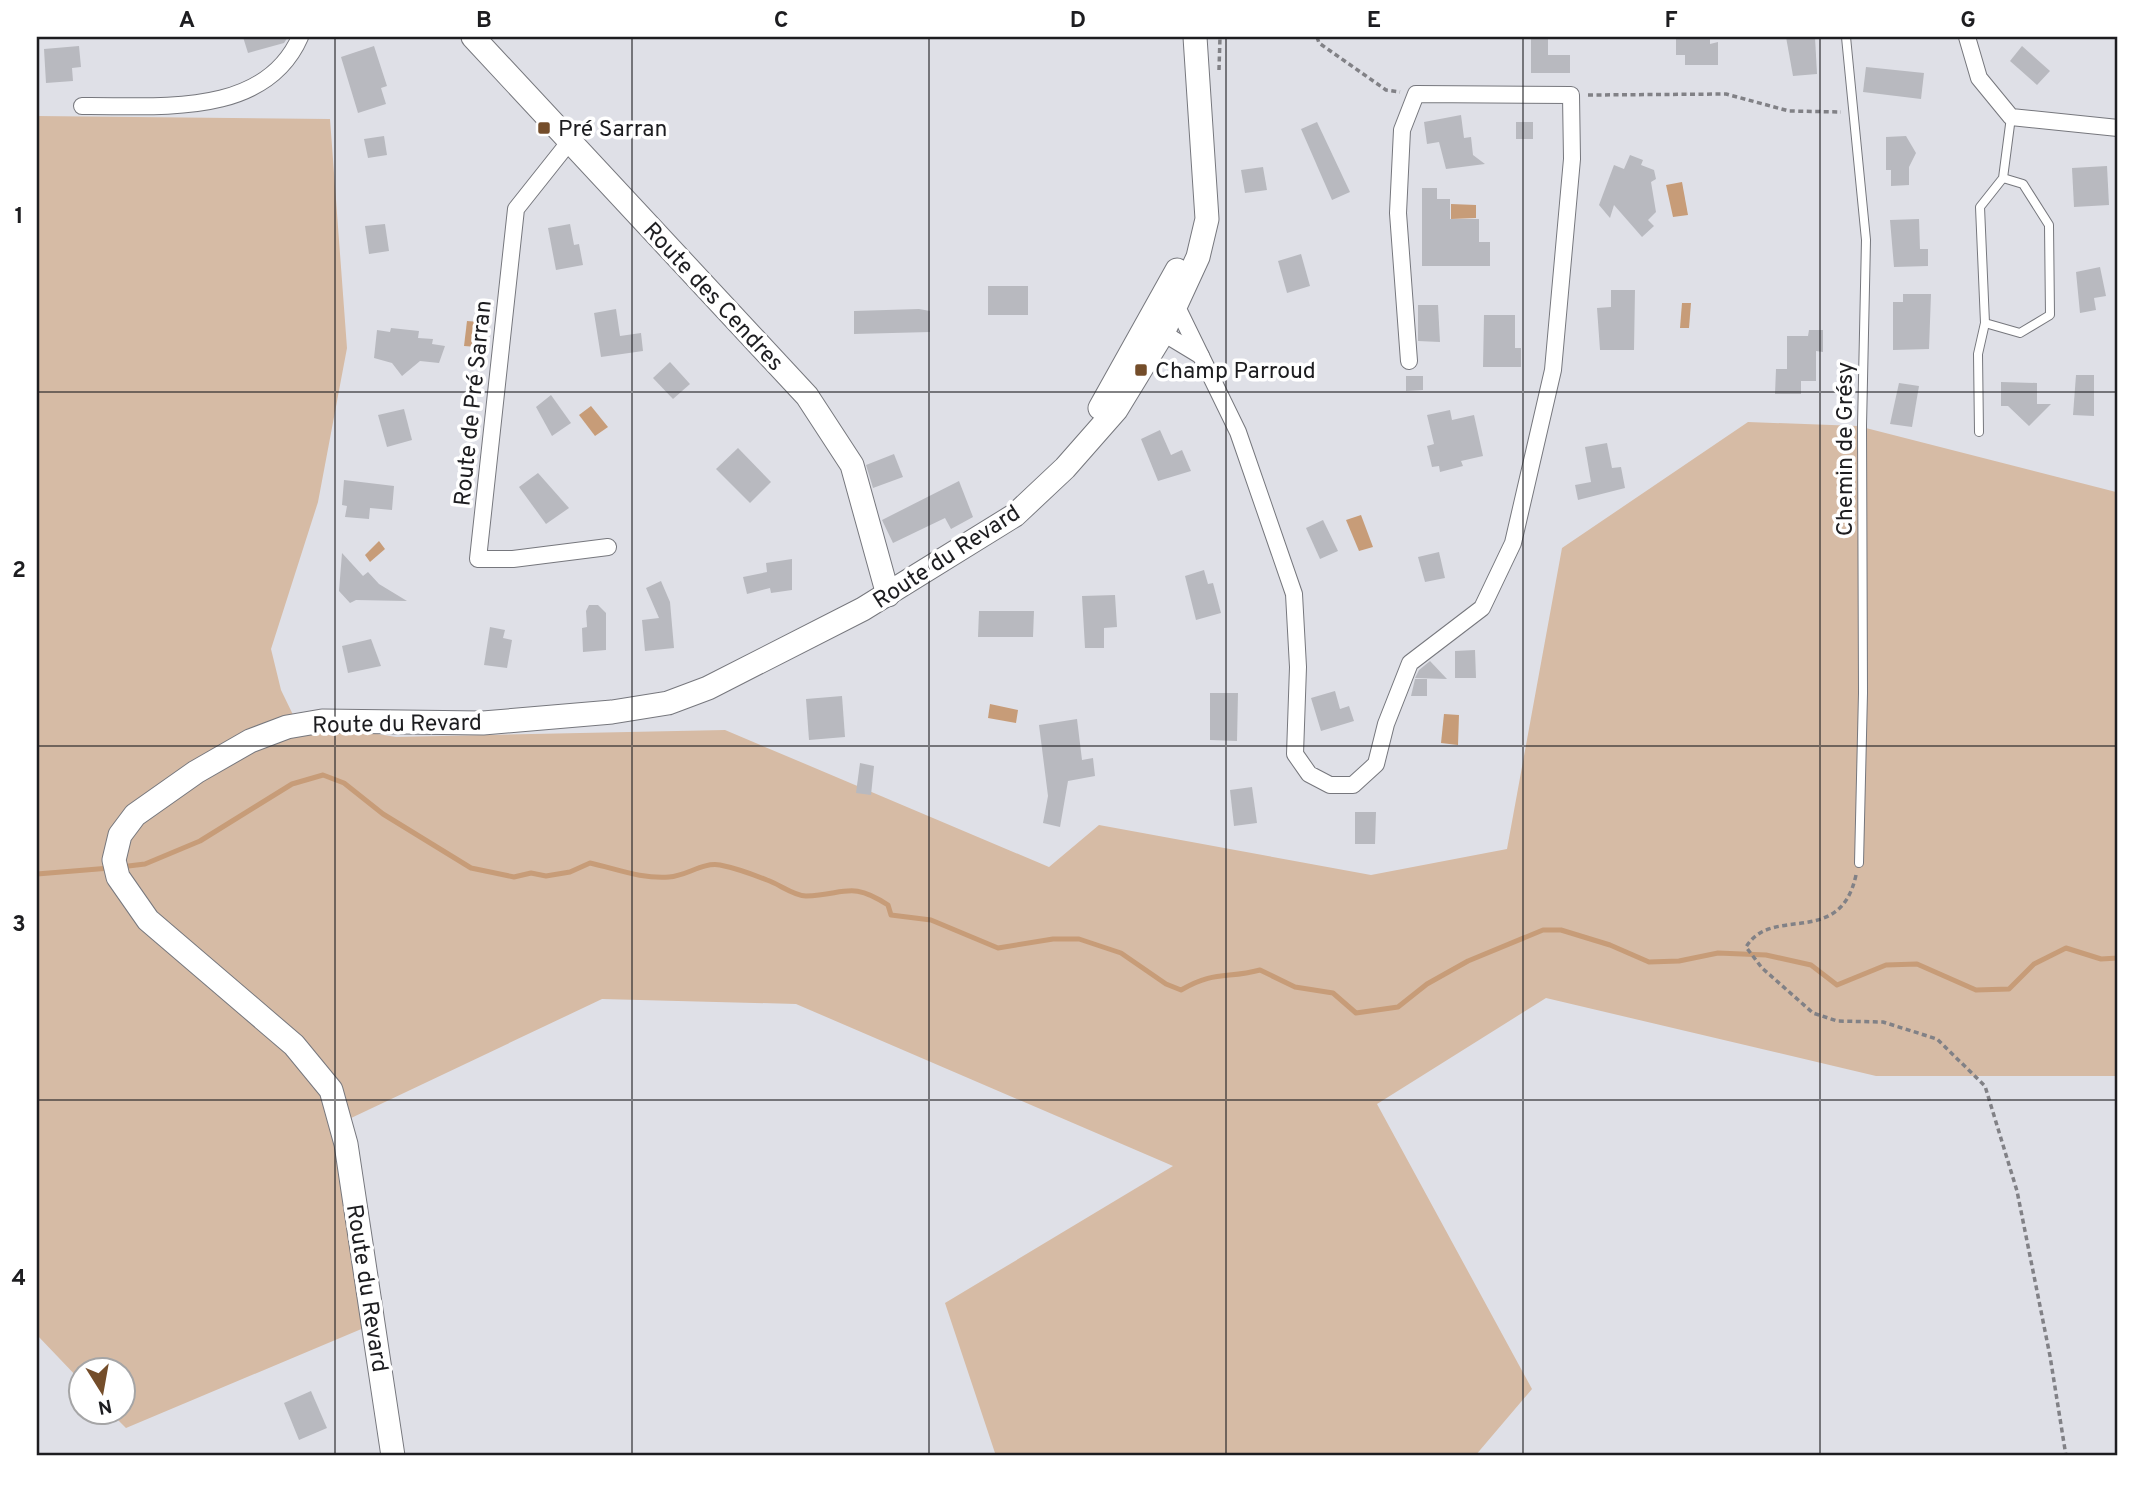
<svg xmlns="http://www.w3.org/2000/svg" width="2155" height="1493" font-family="Overpass,sans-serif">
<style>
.green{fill:#d6bba5}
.water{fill:#c79c78}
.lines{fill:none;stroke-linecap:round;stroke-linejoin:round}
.stream{stroke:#c79c78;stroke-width:5}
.building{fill:#b8b9bf}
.lane-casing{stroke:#76777d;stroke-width:10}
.street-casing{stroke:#76777d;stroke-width:18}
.secondary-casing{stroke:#76777d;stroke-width:25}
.path{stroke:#818186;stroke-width:3.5;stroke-dasharray:5 3.5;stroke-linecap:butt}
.lane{stroke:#fff;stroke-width:8}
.street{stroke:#fff;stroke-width:16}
.secondary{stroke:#fff;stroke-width:23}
.grid{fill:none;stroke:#1d1d20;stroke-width:2;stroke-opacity:0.55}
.poi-dot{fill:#744d2a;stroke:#fff;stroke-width:2.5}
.labels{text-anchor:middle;stroke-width:7;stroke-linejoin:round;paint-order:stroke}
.poi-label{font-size:23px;fill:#1d1d20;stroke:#fff;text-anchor:start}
.street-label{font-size:23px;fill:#1d1d20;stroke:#fff}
.neatline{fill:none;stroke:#1d1d20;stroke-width:2.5}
.grid-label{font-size:23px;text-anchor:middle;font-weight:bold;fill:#1d1d20}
</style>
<rect width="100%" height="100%" fill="#dfe0e7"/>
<!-- green -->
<polygon class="green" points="37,116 330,119 347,348 318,502 271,649 281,690 296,721 396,737 725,730 1049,867 1099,825 1371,875 1507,849 1562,548 1748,422 1858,426 2116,492 2118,529 2118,1076 1876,1076 1546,998 1377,1104 1532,1389 1475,1456 996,1456 945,1303 1173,1166 796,1004 602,999 349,1119 378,1322 126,1428 111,1413 122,1412 122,1370 80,1370 80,1380 37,1335"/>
<!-- water -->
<g class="water">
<polygon points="1682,182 1688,215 1673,217 1666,185"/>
<polygon points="1451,204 1476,205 1476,218 1451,219"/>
<polygon points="1682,303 1691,303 1689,328 1680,328"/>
<polygon points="467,321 480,322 477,347 464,346"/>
<polygon points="591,406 608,427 595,436 579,415"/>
<polygon points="1361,515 1373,547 1359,551 1346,520"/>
<polygon points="379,541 385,549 370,562 365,555"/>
<polygon points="990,704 1018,710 1016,723 988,718"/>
<polygon points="1444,714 1459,715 1458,745 1441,743"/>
</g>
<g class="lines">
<!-- stream -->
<g class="stream">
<path d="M 120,867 L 145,864 L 200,841 L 292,784 L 323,775 L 344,783 L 383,814 L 471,868 L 514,877 L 531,873 L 546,876 L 570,872 L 590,863 C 617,869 641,879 669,877 C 687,876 702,862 720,865 C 735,868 752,874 767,880 C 779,884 794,896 806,896 C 845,895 850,880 888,905 L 891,915 L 931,920 L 998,948 L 1053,939 L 1079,939 L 1121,953 L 1166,984 L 1181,990 C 1215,970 1227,979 1260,970 L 1295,987 L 1333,993 L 1356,1013 L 1398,1007 L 1427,984 L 1468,961 L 1543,930 L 1561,930 L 1610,945 L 1649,962 L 1679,961 L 1718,953 L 1766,955 L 1811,965 L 1837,985 L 1886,965 L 1917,964 L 1976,990 L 2009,989 L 2034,964 L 2066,948 L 2101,959 L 2118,958"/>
<polyline points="37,874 110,868"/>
</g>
</g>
<!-- building -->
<g class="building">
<polygon points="243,37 288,37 284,43 248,53"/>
<polygon points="1531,37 1548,37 1548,55 1570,55 1570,73 1531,73"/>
<polygon points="1676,37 1710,37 1710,44 1718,42 1718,65 1685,65 1685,55 1676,55"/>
<polygon points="1786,37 1815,37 1817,74 1793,76"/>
<polygon points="79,46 81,67 72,68 73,81 46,83 44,49"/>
<polygon points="374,46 387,86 381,88 386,104 358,113 341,57"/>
<polygon points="2022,46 2050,71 2037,85 2010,61"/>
<polygon points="1866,67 1924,73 1921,99 1863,92"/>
<polygon points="1461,115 1464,138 1471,137 1473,155 1485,164 1446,169 1439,142 1427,144 1424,122"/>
<polygon points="1317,122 1350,192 1332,200 1301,129"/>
<rect x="1516" y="122" width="17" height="17"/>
<polygon points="384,136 387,155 368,158 364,139"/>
<polygon points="1906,136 1916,153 1909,167 1909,185 1891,186 1891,170 1886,170 1886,137"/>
<polygon points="1630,155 1643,160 1641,165 1654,170 1656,179 1651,182 1656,212 1648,220 1654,226 1642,237 1614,205 1610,218 1599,205 1614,165 1624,169"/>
<polygon points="2107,166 2109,205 2074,207 2072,168"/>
<polygon points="1263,167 1267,190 1245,193 1241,170"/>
<polygon points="1422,188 1437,188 1437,199 1450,199 1450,219 1479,219 1479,242 1490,242 1490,266 1422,266"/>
<polygon points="1919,219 1920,249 1928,249 1928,266 1894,267 1890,220"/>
<polygon points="385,224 389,251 369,254 365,226"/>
<polygon points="570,224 574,245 579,244 583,265 556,270 548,228"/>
<polygon points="1301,254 1310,286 1287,293 1278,261"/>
<polygon points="2100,267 2106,296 2094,298 2096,310 2080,313 2076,272"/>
<rect x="988" y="286" width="40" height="29"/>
<polygon points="1611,290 1635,290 1634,350 1600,350 1597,308 1611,307"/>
<polygon points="1903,294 1931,294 1929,349 1893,350 1893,302 1903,302"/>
<polygon points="1418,305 1438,305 1440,342 1418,341"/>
<polygon points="616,309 620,336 641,333 643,351 601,357 594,313"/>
<polygon points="919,309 930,311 930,332 854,334 854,311"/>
<polygon points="1484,315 1515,315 1515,348 1521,348 1521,367 1483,367"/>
<polygon points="391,328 419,331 418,338 433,339 432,344 445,346 439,363 420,361 402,376 392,363 374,358 377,330 390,332"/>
<polygon points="1809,330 1823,330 1823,352 1816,351 1816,381 1801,381 1801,394 1775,394 1776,369 1787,369 1787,336 1808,336"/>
<polygon points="670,362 690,384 673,399 653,378"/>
<polygon points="2076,375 2094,375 2094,416 2073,415"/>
<polygon points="1406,376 1423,376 1423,390 1406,391"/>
<polygon points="2001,382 2037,383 2037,404 2051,404 2029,426 2008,406 2001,406"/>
<polygon points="1899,383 1919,386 1912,427 1890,424"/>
<polygon points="551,395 571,423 552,436 536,407"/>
<polygon points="404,409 412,440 387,447 378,415"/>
<polygon points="1450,410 1452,420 1474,415 1483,456 1461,461 1463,466 1440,472 1439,466 1432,467 1427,446 1434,444 1427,415"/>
<polygon points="1160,430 1171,455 1182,450 1191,471 1158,481 1141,439"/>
<polygon points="1607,443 1612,468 1621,467 1625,488 1578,500 1575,485 1591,482 1585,447"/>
<polygon points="738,448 771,482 750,503 716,469"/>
<polygon points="894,454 903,477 873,488 866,465"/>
<polygon points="538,473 569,508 546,524 519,487"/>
<polygon points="344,480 394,486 392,510 370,508 369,519 345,517 347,506 342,505"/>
<polygon points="959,481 973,517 951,529 945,518 893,543 882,520"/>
<polygon points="1323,520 1338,551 1320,559 1306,528"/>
<polygon points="1439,552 1445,578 1425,582 1418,557"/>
<polygon points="342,553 363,576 368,572 379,584 407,601 356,600 350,603 339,591"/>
<polygon points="792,559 792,590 771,593 770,588 747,594 743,577 767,572 766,563"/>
<polygon points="1204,570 1208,584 1213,583 1221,613 1196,620 1185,576"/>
<polygon points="661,581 670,602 674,648 645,651 642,620 659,618 646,588"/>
<polygon points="1115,595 1117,627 1104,628 1104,648 1085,648 1082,596"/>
<polygon points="589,605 598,605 606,613 606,650 583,652 582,628 587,627 586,611"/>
<polygon points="979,611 1034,611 1033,637 978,637"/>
<polygon points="490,627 505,630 503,638 512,640 507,668 484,665"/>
<polygon points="371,639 381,666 348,673 342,646"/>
<polygon points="1475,650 1476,678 1455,678 1455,651"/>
<polygon points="1430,661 1447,679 1415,678 1419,670"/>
<polygon points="1415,679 1427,679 1427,696 1411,696"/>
<polygon points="1335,691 1340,709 1349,706 1354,721 1321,731 1311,698"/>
<polygon points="1210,693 1238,693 1237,741 1210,740"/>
<polygon points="842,696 845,737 809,740 806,699"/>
<polygon points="1077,719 1082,760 1093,758 1095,776 1068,781 1060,827 1043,823 1048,796 1039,725"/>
<polygon points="860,763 874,766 871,795 856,793"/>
<polygon points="1252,787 1257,823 1234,826 1230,790"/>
<polygon points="1355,812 1376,812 1375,844 1355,844"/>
<polygon points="311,1391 327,1428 299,1440 284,1403"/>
</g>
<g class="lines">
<!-- lane casing -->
<g class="lane-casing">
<g id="lane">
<polyline points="1846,37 1866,240 1862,426 1863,693 1859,863"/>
<polyline points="2003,178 2023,184 2049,225 2050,315 2020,333 1985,323 1980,207 2003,178 2011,117"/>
<polyline points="1979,432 1978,354 1985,323"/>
</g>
</g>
<!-- street casing -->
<g class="street-casing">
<g id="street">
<polyline points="1967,37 1979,78 2011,117 2118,128"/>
<path d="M 82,106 C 156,105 264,119 300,37"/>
<polyline points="570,141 516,209 478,559 513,559 608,547"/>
<polyline points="1168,310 1180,313 1238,432 1294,594 1298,667 1295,754 1309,774 1330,785 1353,785 1376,764 1386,724 1410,663 1482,608 1513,543 1553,370 1572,159 1571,95 1416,94 1402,130 1398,213 1409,361"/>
<polyline points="1160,324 1163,333 1201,356"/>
</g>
</g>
<!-- secondary casing -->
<g class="secondary-casing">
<g id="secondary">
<polyline points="473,37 807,396 852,465 888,595"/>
<polyline points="1100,408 1177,270"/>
<polyline points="393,1456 346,1144 331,1090 294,1045 148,920 118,877 114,860 120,835 135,815 196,772 250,741 287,727 322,721 483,723 612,712 668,703 708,688 863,609 1015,515 1065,468 1116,410 1163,333 1198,257 1207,219 1195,37"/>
</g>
</g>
<!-- path -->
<g class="path">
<polyline points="1317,37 1319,43 1386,90 1400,92"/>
<polyline points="1219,70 1220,37"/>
<polyline points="1588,95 1726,94 1789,111 1841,112"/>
<path d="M 1856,875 C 1840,949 1772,904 1746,947 L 1762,968 L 1813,1013 L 1837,1021 L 1883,1022 L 1937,1039 L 1985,1086 L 2017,1191 L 2050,1356 L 2066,1456"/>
</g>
<!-- lane -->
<use href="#lane" class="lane"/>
<!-- street -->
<use href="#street" class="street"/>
<!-- secondary -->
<use href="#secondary" class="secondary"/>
</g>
<!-- grid -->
<path class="grid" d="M 335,37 L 335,1456M 632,37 L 632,1456M 929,37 L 929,1456M 1226,37 L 1226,1456M 1523,37 L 1523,1456M 1820,37 L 1820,1456M 37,392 L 2118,392M 37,746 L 2118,746M 37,1100 L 2118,1100"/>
<!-- markers -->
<g class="poi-dot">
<rect x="537" y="121" width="14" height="14" rx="3.5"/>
<rect x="1134" y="363" width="14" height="14" rx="3.5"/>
</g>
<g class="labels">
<!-- poi labels -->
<g class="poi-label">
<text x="558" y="136">Pré Sarran</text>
<text x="1155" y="378">Champ Parroud</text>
</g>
<!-- street labels -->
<g class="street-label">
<text transform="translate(714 296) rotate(47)" y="8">Route des Cendres</text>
<text transform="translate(472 403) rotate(-84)" y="8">Route de Pré Sarran</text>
<text transform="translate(1844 449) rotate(-90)" y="8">Chemin de Grésy</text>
<text transform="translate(946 556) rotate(-33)" y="8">Route du Revard</text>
<text transform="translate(397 723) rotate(-1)" y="8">Route du Revard</text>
<text transform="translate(368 1288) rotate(81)" y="8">Route du Revard</text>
</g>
</g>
<!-- border -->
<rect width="2155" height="1493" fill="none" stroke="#ffffff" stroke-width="77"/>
<!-- north arrow -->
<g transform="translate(102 1391) rotate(169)"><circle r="33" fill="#ffffff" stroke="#a5a5a6" stroke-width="2"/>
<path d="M0-5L12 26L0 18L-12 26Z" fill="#744d2a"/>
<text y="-10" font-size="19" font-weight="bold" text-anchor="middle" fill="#1d1d20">N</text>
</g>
<rect x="38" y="38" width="2078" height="1416" class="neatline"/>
<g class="grid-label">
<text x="187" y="27">A</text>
<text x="484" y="27">B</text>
<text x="781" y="27">C</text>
<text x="1078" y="27">D</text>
<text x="1374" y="27">E</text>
<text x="1671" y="27">F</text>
<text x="1968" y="27">G</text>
<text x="19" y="223">1</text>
<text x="19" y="577">2</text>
<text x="19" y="931">3</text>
<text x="19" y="1285">4</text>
</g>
</svg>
